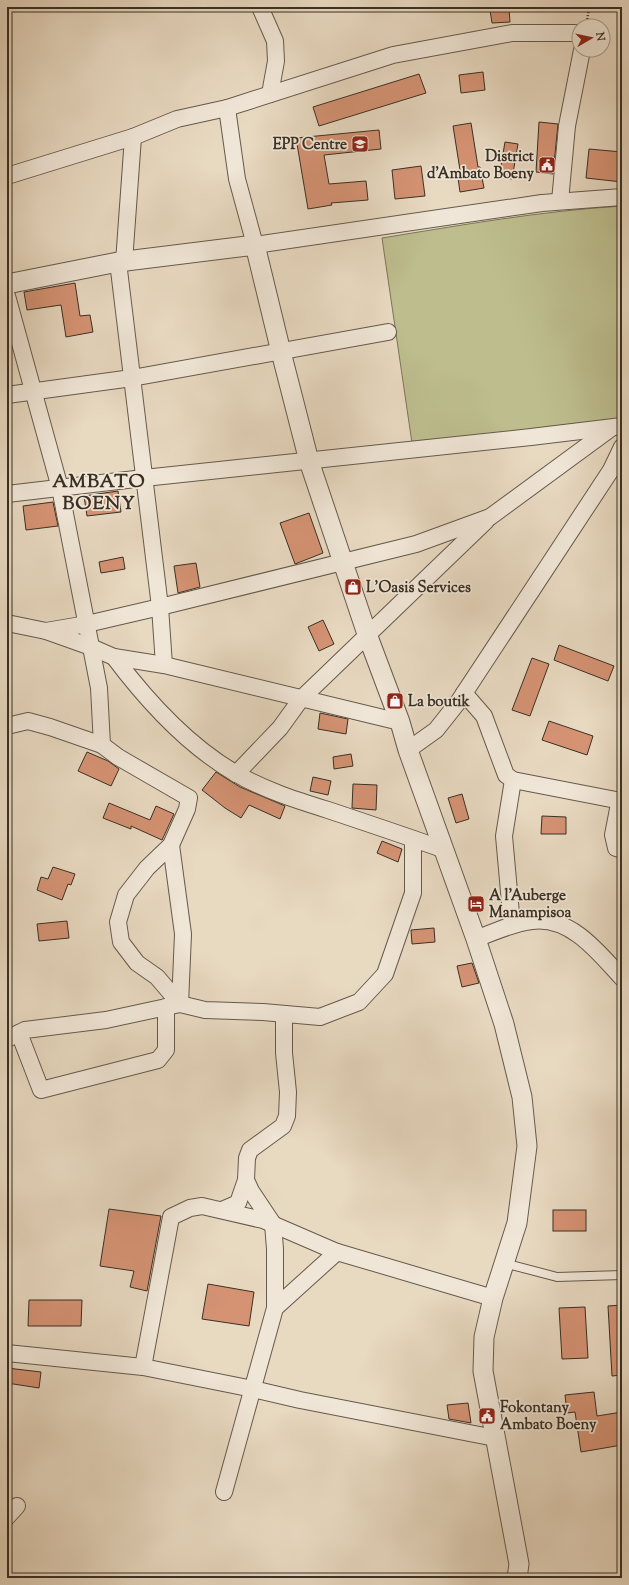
<svg xmlns="http://www.w3.org/2000/svg" width="629" height="1585" font-family="'Sorts Mill Goudy',serif">
<style>
.green{fill:#bdbd8e;stroke:#7b765a}
.building{fill:#d59374;stroke:#393025}
.lines{fill:none;stroke-linecap:round;stroke-linejoin:round}
.service-casing{stroke:#655a4c;stroke-width:10}
.minor-casing{stroke:#655a4c;stroke-width:18}
.tertiary-casing{stroke:#655a4c;stroke-width:21}
.path{stroke:#393025;stroke-width:2.5;stroke-dasharray:1 2;stroke-linecap:butt}
.service{stroke:#f0e6d7;stroke-width:8}
.minor{stroke:#f0e6d7;stroke-width:16}
.tertiary{stroke:#f0e6d7;stroke-width:19}
.labels{text-anchor:middle;stroke-width:3.5;stroke-linejoin:round;paint-order:stroke}
.poi-label{font-size:15px;font-weight:bold;fill:#393025;stroke:#f0e6d7;text-anchor:start}
.district-label{font-size:19px;font-weight:bold;letter-spacing:1px;fill:#393025;stroke:#f0e6d7}
</style>
<rect width="100%" height="100%" fill="#e8d9c1"/>
<filter id="stains"><feTurbulence type="fractalNoise" baseFrequency=".005" numOctaves="4"/><feColorMatrix values="0 0 0 0 .2 0 0 0 0 .09 0 0 0 0 .02 0 0 0 .5 -.17"/></filter>
<radialGradient id="worn" r=".72"><stop offset=".6" stop-color="#630" stop-opacity="0"/><stop offset="1" stop-color="#630" stop-opacity=".3"/></radialGradient>
<!-- green -->
<path class="green" d="M 622,206 L 622,416 L 614,421 L 412,443 L 382,238 C 462,225 541,211 622,206 Z"/>
<!-- building -->
<g class="building">
<polygon points="509,9 510,22 492,23 490,10"/>
<polygon points="483,72 485,90 461,93 459,75"/>
<polygon points="419,74 426,93 319,126 313,107"/>
<polygon points="539,122 558,124 553,174 536,172"/>
<polygon points="471,123 478,167 480,167 484,188 460,192 457,171 460,170 453,126"/>
<polygon points="379,130 381,149 324,155 329,184 366,181 368,200 331,203 332,205 308,209 296,138"/>
<polygon points="505,142 518,144 512,179 499,177"/>
<polygon points="589,149 622,152 622,182 586,178"/>
<polygon points="421,166 425,196 395,199 392,170"/>
<polygon points="75,283 80,316 90,315 93,332 66,337 61,305 27,310 24,292"/>
<polygon points="118,491 121,512 87,516 84,496"/>
<polygon points="53,502 58,526 26,530 23,506"/>
<polygon points="309,513 323,553 295,564 280,523"/>
<polygon points="123,557 125,569 101,573 99,562"/>
<polygon points="196,563 200,587 178,593 174,566"/>
<polygon points="323,620 334,644 319,651 308,627"/>
<polygon points="559,645 614,666 608,681 554,660"/>
<polygon points="532,658 549,664 530,716 512,710"/>
<polygon points="320,713 348,719 346,734 318,729"/>
<polygon points="549,721 593,736 587,755 542,740"/>
<polygon points="87,752 108,761 119,769 111,786 78,771"/>
<polygon points="351,754 353,766 334,769 333,757"/>
<polygon points="216,772 240,787 285,806 280,819 249,805 241,818 225,808 202,790"/>
<polygon points="313,777 331,781 328,795 310,791"/>
<polygon points="353,784 377,785 376,810 352,808"/>
<polygon points="462,794 469,819 456,823 448,798"/>
<polygon points="109,803 150,820 156,806 174,814 162,840 131,826 131,829 103,818"/>
<polygon points="542,816 566,817 566,834 541,834"/>
<polygon points="382,841 402,849 398,862 377,853"/>
<polygon points="53,867 75,874 71,885 68,884 62,900 37,890 41,877 48,879"/>
<polygon points="67,921 69,938 39,941 37,924"/>
<polygon points="434,928 435,942 412,944 411,930"/>
<polygon points="472,963 479,983 462,987 457,966"/>
<polygon points="109,1209 161,1216 147,1291 130,1287 134,1271 100,1266"/>
<rect x="553" y="1210" width="33" height="21"/>
<polygon points="208,1284 254,1292 249,1326 202,1319"/>
<polygon points="29,1300 82,1300 81,1326 28,1326"/>
<polygon points="622,1305 622,1375 612,1376 608,1306"/>
<polygon points="585,1307 588,1358 562,1359 559,1308"/>
<polygon points="7,1368 41,1372 39,1388 7,1383"/>
<polygon points="594,1392 597,1416 622,1412 622,1445 581,1452 575,1412 567,1413 565,1395"/>
<polygon points="468,1403 471,1423 449,1419 447,1405"/>
</g>
<g class="lines">
<!-- service casing -->
<g class="service-casing">
<polyline id="service" points="504,1263 557,1277 622,1275"/>
</g>
<!-- minor casing -->
<g class="minor-casing">
<g id="minor">
<polyline points="260,7 275,41 276,61 270,94"/>
<polyline points="227,108 393,55 512,33 579,33"/>
<polyline points="133,137 177,119 227,108 237,179 255,245 542,203 622,197"/>
<polyline points="7,176 133,137 124,262"/>
<polyline points="560,201 567,126 582,50"/>
<polyline points="118,262 160,607 164,665"/>
<polyline points="7,296 60,488 99,688 102,745"/>
<polyline points="7,395 132,378 388,332"/>
<polyline points="7,494 144,478 531,437 622,426"/>
<polyline points="7,623 46,631 91,647 114,657 164,665 400,722"/>
<polyline points="46,631 87,624 160,607 416,544 490,517 610,429"/>
<path d="M 114,657 C 147,701 187,745 235,773 C 264,790 296,800 328,810 C 367,823 406,836 445,850"/>
<polyline points="464,693 484,716 506,775 513,780 616,800 619,804 613,835 616,848 622,850"/>
<polyline points="7,726 28,721 50,727 102,745 118,757 189,798 187,809 171,845 147,868 126,895 118,922 121,942 137,963 157,977 180,1004"/>
<polyline points="408,750 436,730 459,701 611,470 622,447"/>
<polyline points="236,774 280,728 301,699 486,521"/>
<polyline points="171,845 183,934 180,1004"/>
<polyline points="512,925 504,836 513,780"/>
<path d="M 476,939 C 494,932 513,923 532,921 C 571,916 599,953 622,978"/>
<polyline points="19,1033 41,1090 158,1060 166,1050 166,1007"/>
<polyline points="7,1039 25,1030 106,1020 180,1004 205,1010 263,1012 320,1017 359,1002 385,974 413,893 413,839"/>
<polyline points="246,1180 251,1191 273,1224 275,1249 275,1308"/>
<polyline points="222,1210 238,1203 246,1180 247,1158 250,1150 283,1126 287,1116 288,1092 284,1053 284,1014"/>
<polyline points="7,1353 143,1367 253,1389 300,1400 495,1438"/>
<polyline points="143,1367 171,1217 190,1208 202,1206 263,1220 337,1252 493,1298"/>
<polyline points="224,1492 275,1308 337,1252"/>
<polyline points="7,1517 17,1506"/>
</g>
</g>
<!-- tertiary casing -->
<g class="tertiary-casing">
<polyline id="tertiary" points="7,284 118,262 255,245 281,352 309,461 367,634 400,722 408,750 476,939 504,1024 522,1097 527,1146 517,1223 493,1298 484,1337 483,1371 519,1564 517,1578"/>
</g>
<!-- path -->
<polyline class="path" points="587,22 589,7"/>
<!-- service -->
<use href="#service" class="service"/>
<!-- minor -->
<use href="#minor" class="minor"/>
<!-- tertiary -->
<use href="#tertiary" class="tertiary"/>
</g>
<!-- icons -->
<defs>
<g id="school-square" transform="scale(0.9)"><rect x="-9" y="-9" width="18" height="18" rx="4" fill="#8f2418" stroke="#f0e6d7"/><path d="M0-5L7-2L0 1L-7-2ZM-4 1L0 2.5L4 1V4Q0 6-4 4Z" fill="#fff"/></g>
<g id="civic-square" transform="scale(0.9)"><rect x="-9" y="-9" width="18" height="18" rx="4" fill="#8f2418" stroke="#f0e6d7"/><path d="M-.6-6.5H3V-4.5H.6V-3L4-1V1h2V6H-6V1h2V-1L-.6-3ZM-1.2 2.5V6h2.4V2.5Z" fill="#fff"/></g>
<g id="shop-square" transform="scale(0.9)"><rect x="-9" y="-9" width="18" height="18" rx="4" fill="#8f2418" stroke="#f0e6d7"/><path d="M-5-2.5h2.3a2.7 3.5 0 0 1 5.4 0H5L5.5 6h-11ZM-1.5-2.5h3a1.5 2.3 0 0 0-3 0Z" fill="#fff"/></g>
<g id="hotel-square" transform="scale(0.9)"><rect x="-9" y="-9" width="18" height="18" rx="4" fill="#8f2418" stroke="#f0e6d7"/><path d="M-6-4.5h1.5V1H6V5H4.5V3h-9V5H-6ZM-4 0a1.8 1.8 0 1 1 3.6 0ZM.5 0V-2.5h3Q6-2.5 6 0Z" fill="#fff"/></g>
</defs>
<g fill-rule="evenodd">
<use href="#school-square" x="360" y="144"/>
<use href="#civic-square" x="547" y="165"/>
<use href="#shop-square" x="353" y="587"/>
<use href="#shop-square" x="395" y="701"/>
<use href="#hotel-square" x="476" y="904"/>
<use href="#civic-square" x="487" y="1416"/>
</g>
<g class="labels">
<!-- poi labels -->
<g class="poi-label">
<text x="347" y="149" text-anchor="end">EPP Centre</text>
<text x="534" y="161" text-anchor="end">District<tspan x="534" dy="17">d'Ambato Boeny</tspan></text>
<text x="366" y="592">L'Oasis Services</text>
<text x="408" y="706">La boutik</text>
<text x="489" y="900">A l'Auberge<tspan x="489" dy="17">Manampisoa</tspan></text>
<text x="500" y="1412">Fokontany<tspan x="500" dy="17">Ambato Boeny</tspan></text>
</g>
<!-- district labels -->
<g class="district-label">
<text x="99" y="487">AMBATO<tspan x="99" dy="22">BOENY</tspan></text>
</g>
</g>
<!-- margin -->
<rect width="629" height="1585" fill="none" stroke="#e8d9c1" stroke-width="24"/>
<rect x="8" y="8" width="613" height="1569" fill="none" stroke="#393025" stroke-width="2"/>
<rect x="12" y="12" width="605" height="1561" fill="none" stroke="#393025"/>
<!-- north arrow -->
<g transform="translate(591 38) rotate(81)"><circle r="19" fill="#f0e6d7" stroke="#a79d90"/>
<path d="M0-3L7 15L0 10L-7 15Z" fill="#8f2418"/>
<text y="-6" font-size="11" font-weight="bold" text-anchor="middle" fill="#393025">N</text>
</g>
<rect width="100%" height="100%" filter="url(#stains)"/>
<rect width="100%" height="100%" fill="url(#worn)"/>
</svg>
